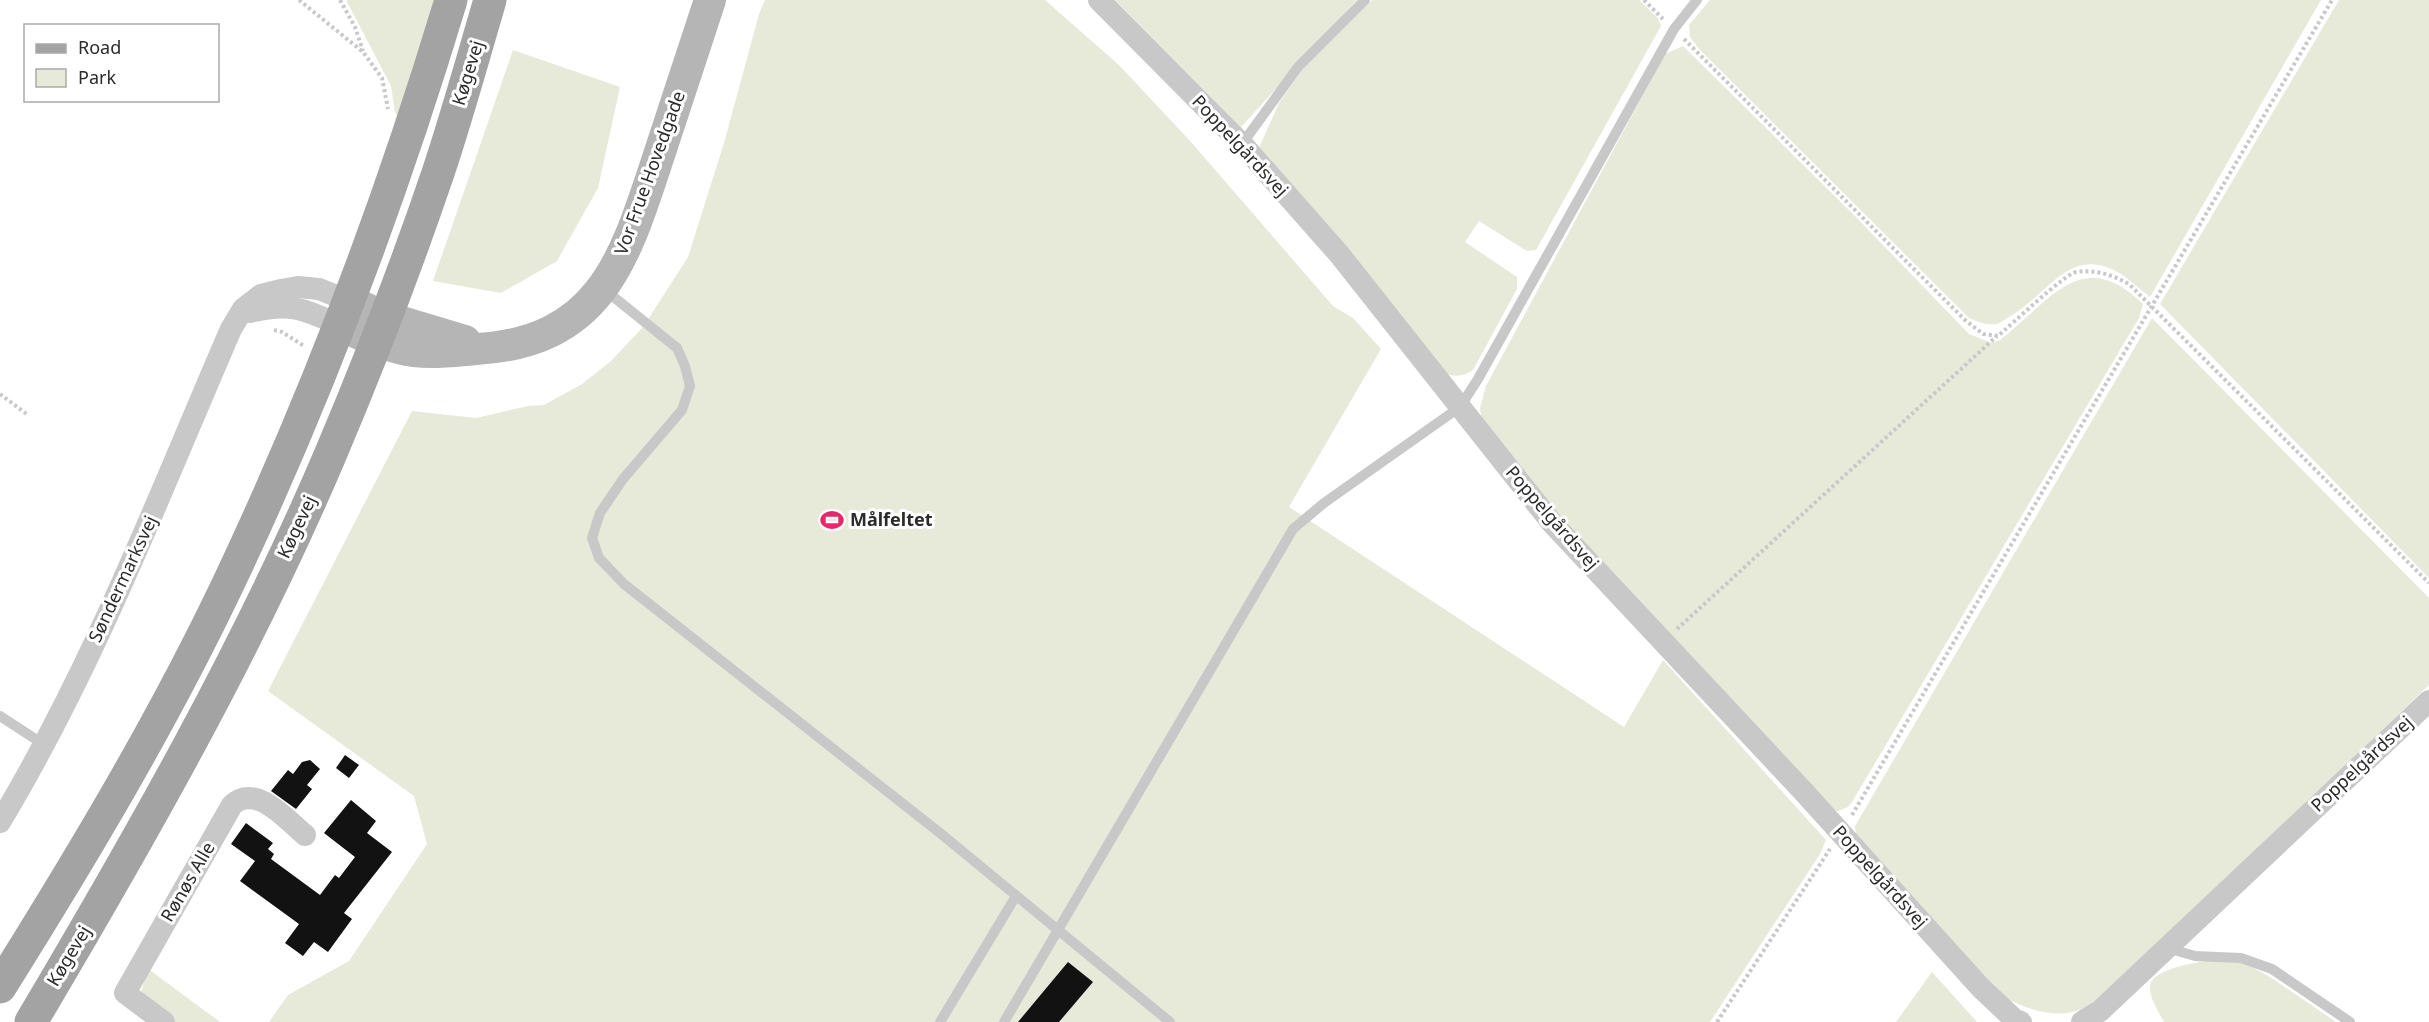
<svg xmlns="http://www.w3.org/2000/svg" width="2429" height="1022" font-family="'Noto Sans',sans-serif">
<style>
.green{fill:#e7ead8}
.building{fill:#121212}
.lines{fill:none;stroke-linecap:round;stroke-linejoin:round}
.path{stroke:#c8c8c8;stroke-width:4;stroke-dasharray:3 3;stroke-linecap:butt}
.lane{stroke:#c8c8c8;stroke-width:10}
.street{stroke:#c8c8c8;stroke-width:22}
.secondary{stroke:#b5b5b5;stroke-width:32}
.primary{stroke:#a3a3a3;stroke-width:33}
.labels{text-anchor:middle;stroke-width:6;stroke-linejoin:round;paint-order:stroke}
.street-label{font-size:18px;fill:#2b2b2b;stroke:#fff}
.poi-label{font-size:18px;font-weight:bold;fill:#2b2b2b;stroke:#fff;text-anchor:start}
</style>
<rect width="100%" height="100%" fill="#fff"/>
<!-- green -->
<g class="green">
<polygon points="346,0 434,0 400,114 397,115 395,112 391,86"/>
<polygon points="765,0 1045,0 1119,65 1191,142 1333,306 1353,318 1381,349 1289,507 1624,727 1663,660 1826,840 1820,854 1710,1022 269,1022 288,995 349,961 427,844 414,796 268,691 412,411 476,418 528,406 544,405 582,384 611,361 643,327 688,257 724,143 759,14"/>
<polygon points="1115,0 1357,0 1241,127"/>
<path d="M 1372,0 L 1639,0 L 1658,18 L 1661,26 L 1536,250 L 1527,251 L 1479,221 L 1465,242 L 1517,277 L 1517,289 L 1473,370 C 1463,377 1455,377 1443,373 L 1259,148 L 1279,103 L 1302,70 Z"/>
<path d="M 1710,0 L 2321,0 L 2150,297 C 2141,290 2131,281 2121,274 C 2071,243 2049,293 2012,315 C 2007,318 2001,323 1996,324 C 1986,325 1978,322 1969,318 L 1700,50 L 1690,37 L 1689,25 Z"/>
<polygon points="2339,0 2429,0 2429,578 2160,304"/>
<path d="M 1683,46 L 1854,215 L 1969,334 L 1992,343 L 2000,340 C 2050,302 2081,244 2143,304 L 2139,318 L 1852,802 L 1848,807 L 1838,811 L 1834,810 L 1529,483 L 1482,422 L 1480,408 L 1486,386 L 1665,54 Z"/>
<polygon points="513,50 620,87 598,188 557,261 501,293 433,281"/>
<path d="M 2152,318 L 2429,598 L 2429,685 L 2107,992 C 2100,997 2092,1004 2084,1008 C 2055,1022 2023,1007 1997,994 L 1856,834 L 1855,826 Z"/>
<path d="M 2221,959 L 2245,963 L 2273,979 L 2336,1022 L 2164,1022 C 2159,1012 2149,998 2150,987 C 2151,967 2205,961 2221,959 Z"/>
<polygon points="147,968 220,1022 173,1022 140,998"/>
<polygon points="1932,972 1977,1022 1896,1022"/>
</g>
<!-- building -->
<g class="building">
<polygon points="345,755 359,765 349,778 336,768"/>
<polygon points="310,760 320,769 307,785 312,789 296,809 271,791 288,770 293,774 302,762"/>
<polygon points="351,800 376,821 367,833 392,852 344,913 352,919 328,952 314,942 303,956 285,943 299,924 240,881 255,861 231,844 246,823 273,843 268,849 274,854 271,859 320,895 335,875 339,878 355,857 324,833"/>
<polygon points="1068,962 1093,982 1059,1022 1018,1022"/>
</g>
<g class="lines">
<!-- path -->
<g class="path">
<polyline points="299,0 363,52 382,78 388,109"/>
<polyline points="340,0 355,27 363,51"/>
<polyline points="1644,0 1663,19"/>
<path d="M 1684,39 L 1965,320 L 1983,334 L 1998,336 C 2011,325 2066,273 2076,272 C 2096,269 2112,275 2129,284 L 2429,583"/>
<polyline points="274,330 282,332 304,346"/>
<polyline points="0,394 28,415"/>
<polyline points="1677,629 1997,336"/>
<polyline points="1852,815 2332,0"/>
<polyline points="1717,1022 1830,849"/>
</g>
<!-- lane -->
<g class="lane">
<polyline points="1242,144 1298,67 1365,0"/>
<polyline points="605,290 677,348 685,366 690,386 682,410 623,479 600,513 592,538 599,558 624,584 940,833 1170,1022"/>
<polyline points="0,716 43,744"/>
<polyline points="2167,948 2195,956 2241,958 2272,969 2350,1022"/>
<polyline points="940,1022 1016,896"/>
<polyline points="1004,1022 1293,529 1324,503 1460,407 1478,379 1674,29 1697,0"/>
</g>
<!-- street -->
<g class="street">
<polyline points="1099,0 1242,144 1339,254 1552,523 1803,791 1981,988 2014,1019 2021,1022"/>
<path d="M 250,312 C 290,302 303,309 340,325"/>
<path d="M 0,822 C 94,666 159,495 231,329 L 243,309 L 261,295 L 281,290 L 298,287 L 319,289 L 349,301"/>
<path d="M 164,1022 L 125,993 L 232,805 C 256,783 286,819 305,835"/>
<polyline points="2082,1022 2100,1011 2429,701"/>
</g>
<!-- secondary -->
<g class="secondary">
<polyline points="349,301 385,317 465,341"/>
<path d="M 340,325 C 359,334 379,343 399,348 C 424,355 451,351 476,349 C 602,342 625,258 659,155 C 676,103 693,52 710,0"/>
</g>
<!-- primary -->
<g class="primary">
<path d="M 0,987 C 82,856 162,723 229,582 C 318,394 391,199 451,0"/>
<path d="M 31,1022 C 140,838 247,651 331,453 C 370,361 406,267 438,173 C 457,116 473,58 490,0"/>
</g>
</g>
<!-- icons -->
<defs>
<g id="stadium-bare" transform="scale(1.8)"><path d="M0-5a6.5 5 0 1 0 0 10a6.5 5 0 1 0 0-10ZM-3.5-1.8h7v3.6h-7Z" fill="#ea266a" stroke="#fff" stroke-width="2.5" paint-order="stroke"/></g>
</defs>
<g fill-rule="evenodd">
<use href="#stadium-bare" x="832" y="520"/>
</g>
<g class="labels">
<!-- street labels -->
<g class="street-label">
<text transform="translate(468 73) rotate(-73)" y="6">Køgevej</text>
<text transform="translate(1240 146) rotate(47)" y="6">Poppelgårdsvej</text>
<text transform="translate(650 173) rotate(-70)" y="6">Vor Frue Hovedgade</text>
<text transform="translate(1552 518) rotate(49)" y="6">Poppelgårdsvej</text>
<text transform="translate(297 527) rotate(-65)" y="6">Køgevej</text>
<text transform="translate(123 579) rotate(-65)" y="6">Søndermarksvej</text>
<text transform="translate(2362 764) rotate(-43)" y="6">Poppelgårdsvej</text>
<text transform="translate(1880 877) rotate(48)" y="6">Poppelgårdsvej</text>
<text transform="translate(188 882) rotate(-60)" y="6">Rønøs Alle</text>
<text transform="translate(69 956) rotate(-59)" y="6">Køgevej</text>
</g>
<!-- poi labels -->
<g class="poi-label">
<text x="850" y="526">Målfeltet</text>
</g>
</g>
<!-- legend -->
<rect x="24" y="24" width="195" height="78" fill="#ffffff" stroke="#aaaaaa" stroke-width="1.5"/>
<rect x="36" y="44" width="30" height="9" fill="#a3a3a3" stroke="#aaaaaa" stroke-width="1.5"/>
<text x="78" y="54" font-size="18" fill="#2b2b2b">Road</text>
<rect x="36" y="69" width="30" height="18" fill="#e7ead8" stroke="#aaaaaa" stroke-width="1.5"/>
<text x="78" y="84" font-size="18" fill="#2b2b2b">Park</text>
</svg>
